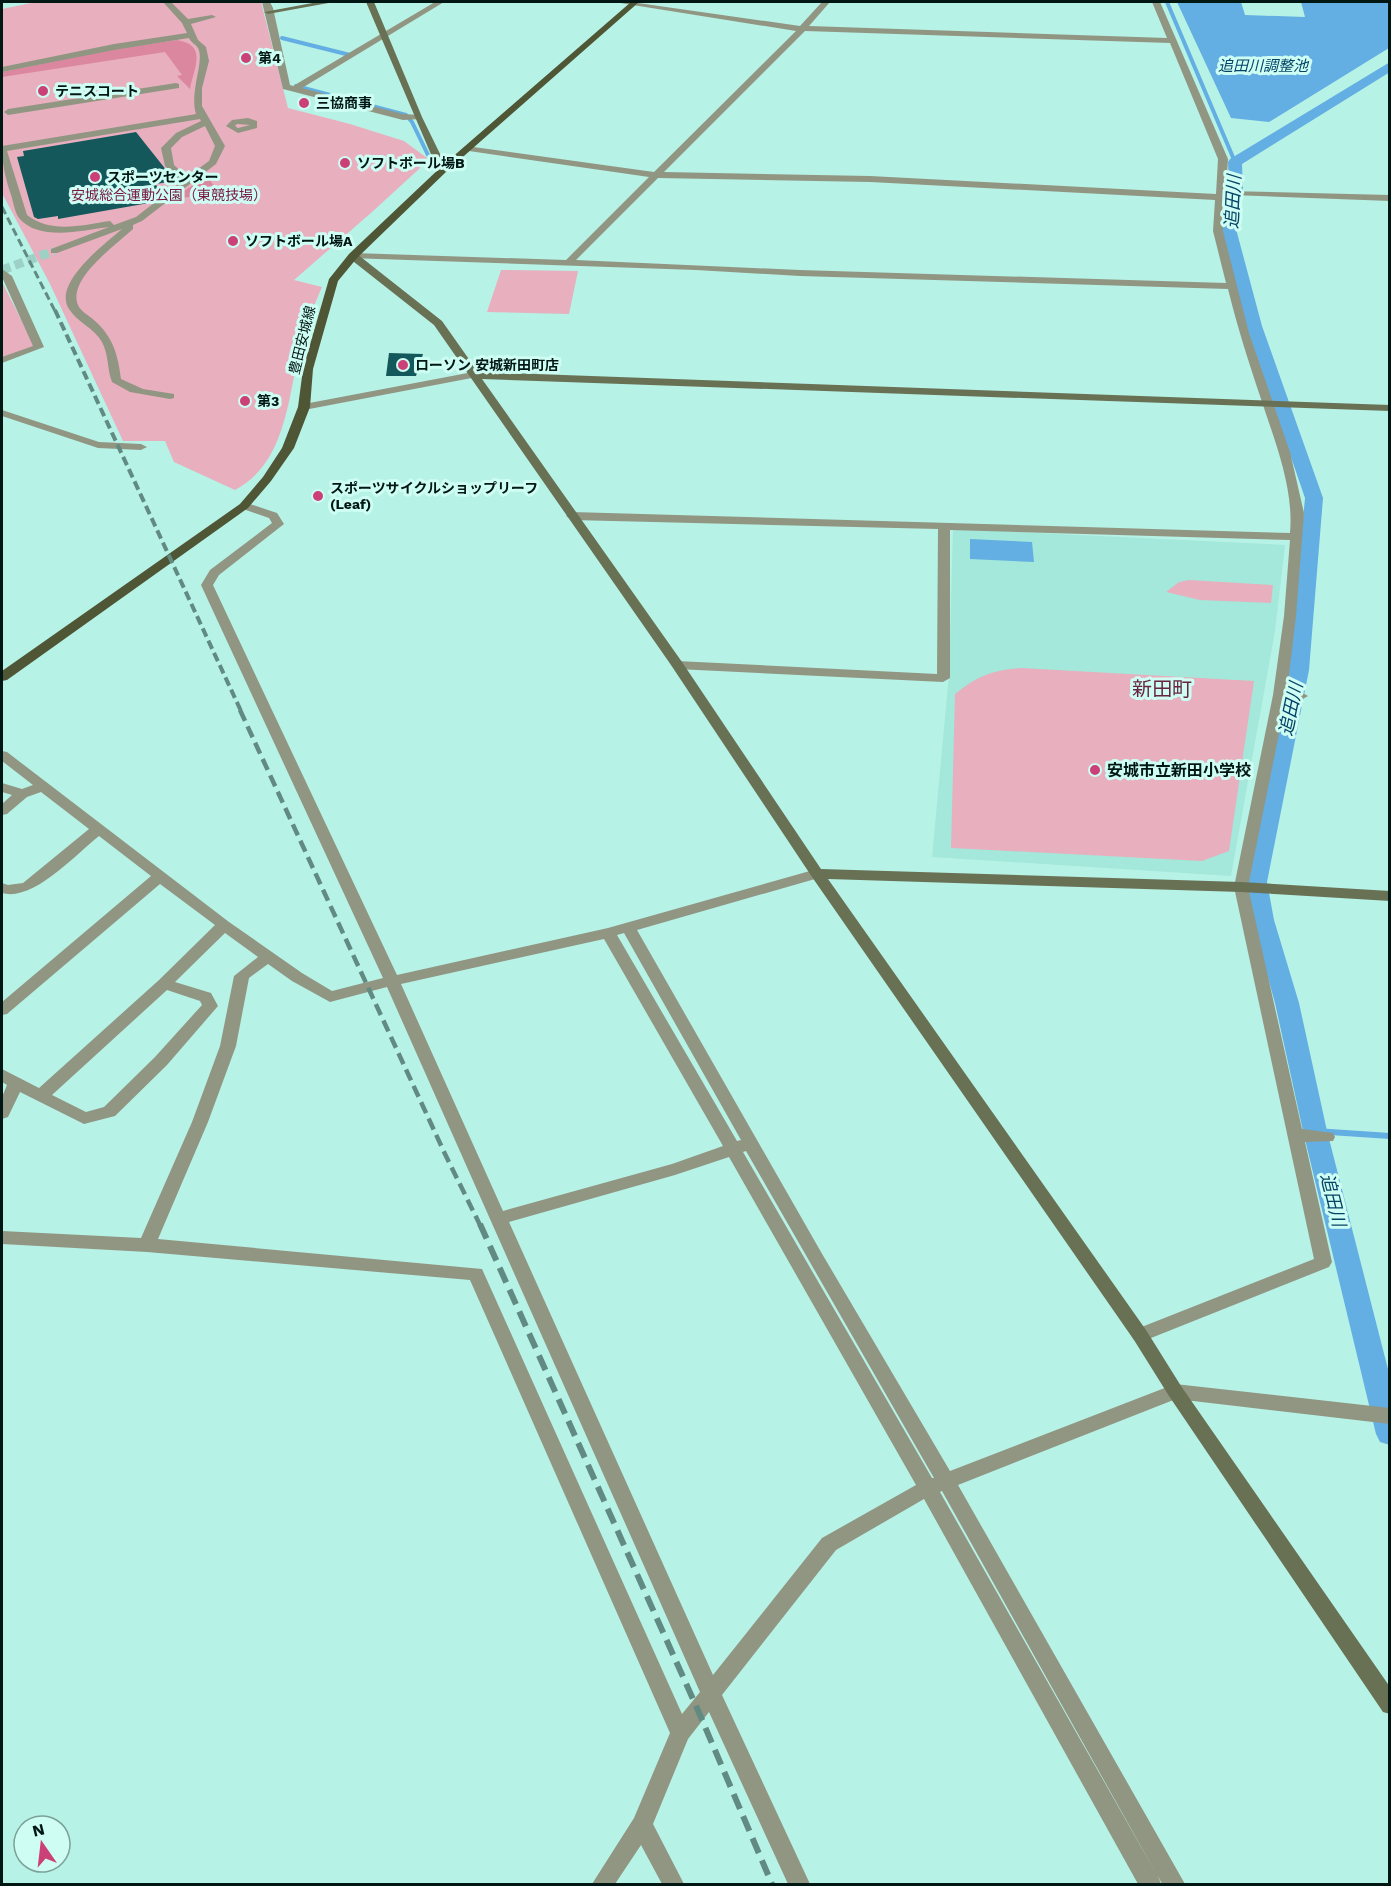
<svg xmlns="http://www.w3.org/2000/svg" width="1391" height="1886" font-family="'Work Sans','Noto Sans JP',sans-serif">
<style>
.built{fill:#a3e8da}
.green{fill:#e8afbe}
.forest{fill:#db87a0}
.water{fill:#63aee2}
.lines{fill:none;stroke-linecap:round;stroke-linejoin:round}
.stream-far1{stroke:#63aee2;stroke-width:4}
.stream{stroke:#63aee2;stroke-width:6}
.canal{fill:#63aee2;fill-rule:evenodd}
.building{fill:#15585b}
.street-tunnel{stroke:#9cd1c6;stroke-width:9;stroke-dasharray:9 4.5;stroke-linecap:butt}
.street{fill:#919683;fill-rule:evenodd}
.secondary{fill:#697155;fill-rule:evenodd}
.primary{fill:#4e5635;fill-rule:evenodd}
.rail-far3{stroke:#618b82;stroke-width:3;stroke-dasharray:8 4;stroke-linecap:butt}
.rail-far2{stroke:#618b82;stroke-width:4;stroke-dasharray:9 4.5;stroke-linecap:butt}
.rail-far1{stroke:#618b82;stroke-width:4.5;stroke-dasharray:12 6;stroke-linecap:butt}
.rail{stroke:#618b82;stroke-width:6;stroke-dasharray:16 8;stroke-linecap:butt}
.poi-dot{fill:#cb4177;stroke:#cefdf3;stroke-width:2}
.labels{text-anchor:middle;stroke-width:6;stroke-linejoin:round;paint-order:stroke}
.far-poi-label{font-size:14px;font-weight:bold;fill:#011713;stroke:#cefdf3;text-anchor:start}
.far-park-label{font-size:14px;fill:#791641;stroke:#cefdf3}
.far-street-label{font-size:14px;fill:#011713;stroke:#cefdf3}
.far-water-label{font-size:15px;font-style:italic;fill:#044365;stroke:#cefdf3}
.poi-label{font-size:16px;font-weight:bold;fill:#011713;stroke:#cefdf3;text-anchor:start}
.water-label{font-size:18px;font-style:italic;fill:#044365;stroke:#cefdf3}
.quarter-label{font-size:20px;fill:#69253e;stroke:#cefdf3}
</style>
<rect width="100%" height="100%" fill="#b7f2e6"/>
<!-- built -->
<polygon class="built" points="953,529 1285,545 1275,631 1231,876 932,857 949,675"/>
<!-- green -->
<g class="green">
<path d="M 36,2 L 261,2 L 288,108 L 350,124 L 404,141 L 427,158 L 419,169 L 372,212 L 294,280 L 322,287 C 311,312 303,336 297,362 C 287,409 282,465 235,490 L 174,462 L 165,441 L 123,441 L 50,284 L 2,193 L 2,9 Z"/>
<polygon points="501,270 578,271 569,314 487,312"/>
<polygon points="2,282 35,347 2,358"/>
<polygon points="1189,580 1273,585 1271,603 1200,600 1166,592 1179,582"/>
<path d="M 1021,668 L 1254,681 L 1229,851 L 1202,861 L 951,848 L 955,694 C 977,676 993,670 1021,668 Z"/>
</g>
<!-- forest -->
<g class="forest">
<path d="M 177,40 C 208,45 194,68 190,89 L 177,76 L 182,75 L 165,52 L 2,77 L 2,72 L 110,50 Z"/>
<polygon points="209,175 212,176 211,182 217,189 223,191 177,199 176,196"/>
</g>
<!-- water -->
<g class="water">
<polygon points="1177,2 1241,2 1245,15 1305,17 1301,2 1389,2 1389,48 1269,122 1231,118"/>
<polygon points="970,539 1032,542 1034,562 970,559"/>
</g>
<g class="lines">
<!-- stream-far1 -->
<g class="stream-far1">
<polyline points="1167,2 1235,162"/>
<polyline points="282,38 350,55 346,57"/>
<polyline points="296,86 406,115 412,122 429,157"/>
</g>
<!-- stream -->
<polyline class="stream" points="1315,1131 1390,1136"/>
<!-- canal -->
<polygon class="canal" points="1390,62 1390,72 1242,164 1243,190 1236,229 1262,326 1323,498 1309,670 1267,882 1274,920 1299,1003 1327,1131 1390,1377 1390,1445 1380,1442 1376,1434 1303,1131 1275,1003 1252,920 1245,882 1289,670 1305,498 1246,326 1222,229 1229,190 1228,162 1230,159"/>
</g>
<!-- building -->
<g class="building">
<polygon points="136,132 167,171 168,182 156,184 159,193 147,195 149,203 58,219 58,216 38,219 34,217 17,157 24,156 23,151"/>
<polygon points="389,353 423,354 416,376 386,376"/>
</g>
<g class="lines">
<!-- street-tunnel -->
<polyline class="street-tunnel" points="2,270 54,251"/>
<!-- street -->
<g class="street">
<path d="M 163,2 L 171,2 L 188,19 L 212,15 L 216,17 L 191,24 L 198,40 L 206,47 L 209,61 L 202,88 L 202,106 L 225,146 L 216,164 L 142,221 L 133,225 L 133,229 C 117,244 67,279 78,305 C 80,311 90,316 95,321 C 113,337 118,355 121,379 L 143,389 L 174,394 L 174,398 L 170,399 L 130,392 L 112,382 C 107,370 109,355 102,342 C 94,328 77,322 69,309 C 52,283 106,243 122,229 L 57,253 L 51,253 L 51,249 L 109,227 C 83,230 39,242 19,218 C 14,211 13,199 10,192 C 5,176 2,163 2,146 L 196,114 C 189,92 205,61 198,48 C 196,44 191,43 189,38 L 114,50 L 2,72 L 2,67 L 114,44 L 187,33 L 182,23 ZM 200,119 L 201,121 L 176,133 L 161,148 L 165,166 L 181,182 L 136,217 L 114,225 L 110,221 C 82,225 51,234 27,215 L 7,151 ZM 205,126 L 215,146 L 209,161 L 187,177 L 174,165 L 171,148 L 182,137 Z"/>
<polygon points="262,2 270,2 273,8 290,85 293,86 435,2 444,2 302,88 403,114 421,115 421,119 403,120 283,89"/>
<path d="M 614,2 L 631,2 L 800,26 L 822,2 L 830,2 L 809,26 L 1167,38 L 1152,2 L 1160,2 L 1228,159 L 1226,191 L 1390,195 L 1390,201 L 1232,195 L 1225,199 L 1223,231 L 1249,333 L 1290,452 L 1304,513 L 1296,616 L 1287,691 L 1301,692 L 1308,696 L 1301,700 L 1286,699 L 1248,887 L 1302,1129 L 1333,1133 L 1335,1137 L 1333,1141 L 1305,1142 L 1332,1262 L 1329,1267 L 1146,1340 L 1140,1342 L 1134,1340 L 1131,1335 L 1134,1330 L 1314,1259 L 1234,887 L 1273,695 L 1284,616 L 1290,540 L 950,530 L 950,678 L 943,682 L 677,669 L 671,665 L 677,661 L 937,674 L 938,529 L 572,520 L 566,516 L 572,512 L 1290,533 C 1294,488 1275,442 1261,399 C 1249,363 1237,326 1228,289 L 800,276 L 696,270 L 349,258 L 349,254 L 353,253 L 566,260 L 649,177 L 469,151 L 464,148 L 466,146 L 654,172 L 796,31 ZM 805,31 L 1170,43 L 1218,159 L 1216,194 L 870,176 L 664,172 ZM 658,178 L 870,182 L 1215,200 L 1213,231 L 1226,283 L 800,270 L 576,260 Z"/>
<polygon points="176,83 179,84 179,88 8,115 4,112 8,109"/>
<path d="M 248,118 L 257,121 L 257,128 L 238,133 L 226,126 L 232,120 ZM 237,124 L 250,125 L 238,128 L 235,126 Z"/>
<polygon points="2,269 12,276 44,347 2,363 2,357 33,346 2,277"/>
<polygon points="473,372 478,375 477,377 304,410 298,407 304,404"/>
<polygon points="2,410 99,442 141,444 147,447 141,450 98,448 2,416"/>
<path d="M 244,502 L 277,513 L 284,524 L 219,575 L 213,585 L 397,975 L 608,928 L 817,869 L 822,871 L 824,874 L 822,877 L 637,930 L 821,1252 L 950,1471 L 1175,1384 L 1390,1408 L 1390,1424 L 1176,1399 L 958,1485 L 1185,1884 L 1162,1884 L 1158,1876 L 1161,1884 L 1138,1884 L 924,1499 L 836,1550 L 722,1695 L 810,1884 L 788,1884 L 709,1712 L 688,1739 L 653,1824 L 684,1884 L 662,1884 L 641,1845 L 615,1884 L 592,1884 L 634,1818 L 670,1733 L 470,1280 L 147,1252 L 2,1244 L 2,1231 L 141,1238 L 192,1122 L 220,1046 L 234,976 L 258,957 L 225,933 L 175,982 L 211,993 L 218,1006 L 167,1065 L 115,1116 L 84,1124 L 20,1092 L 8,1117 L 2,1119 L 2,1097 L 7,1085 L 2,1082 L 2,1069 L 39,1088 L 159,980 L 215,925 L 160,884 L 7,1014 L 2,1015 L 2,1002 L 151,876 L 99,836 C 75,855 33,902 2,893 L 2,883 L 8,885 L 23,883 L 89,829 L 41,792 L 27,797 L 7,814 L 2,815 L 2,804 L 12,795 L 2,792 L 2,783 L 22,789 L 33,785 L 2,761 L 2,751 L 7,752 L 229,922 L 302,973 L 332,991 L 383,978 L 201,585 L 210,570 L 272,523 L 269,518 L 240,508 L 240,504 ZM 624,933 L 741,1140 L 737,1141 L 617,935 ZM 604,939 L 723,1146 L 672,1164 L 503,1211 L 401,984 ZM 268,964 L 292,981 L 330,1002 L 387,987 L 700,1692 L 682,1714 L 482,1269 L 158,1239 L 208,1122 L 236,1046 L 249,978 ZM 167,990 L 200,1001 L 202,1005 L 155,1057 L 104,1107 L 86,1112 L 52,1095 ZM 746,1151 L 934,1478 L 932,1478 L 743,1152 ZM 729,1157 L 916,1485 L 822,1538 L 713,1675 L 509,1222 L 675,1175 ZM 942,1491 L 1157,1875 L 940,1492 Z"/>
</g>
<!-- secondary -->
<g class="secondary">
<polygon points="318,2 334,2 268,14 264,12"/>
<polygon points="366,2 374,2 422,117 442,158 450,168 448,170 442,170 433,159"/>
<polygon points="349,254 357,254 442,321 478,372 1390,405 1390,411 482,379 682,662 821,869 1241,882 1390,891 1390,901 1241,892 828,879 1146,1330 1181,1386 1390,1687 1390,1714 1383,1712 1169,1396 1134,1340 812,877 671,665 434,325 349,258"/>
</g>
<!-- primary -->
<polygon class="primary" points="631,2 639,2 448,170 357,258 338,281 313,369 310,407 294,448 271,481 248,508 7,680 2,681 2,671 240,504 263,477 282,448 298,407 303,369 329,279 349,254 442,166"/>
<!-- rail-far3 -->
<polyline class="rail-far3" points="2,207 55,311"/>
<!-- rail-far2 -->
<polyline class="rail-far2" points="55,310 241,711"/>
<!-- rail-far1 -->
<polyline class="rail-far1" points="240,710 445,1154 480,1225"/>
<!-- rail -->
<polyline class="rail" points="480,1224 697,1708 772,1884"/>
</g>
<!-- markers -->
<g class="poi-dot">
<circle cx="246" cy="58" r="6"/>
<circle cx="43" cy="91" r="6"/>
<circle cx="304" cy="103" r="6"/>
<circle cx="345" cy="163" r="6"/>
<circle cx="95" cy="177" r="6"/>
<circle cx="233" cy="241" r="6"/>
<circle cx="403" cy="365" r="6"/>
<circle cx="245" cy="401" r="6"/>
<circle cx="318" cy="496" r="6"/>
<circle cx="1095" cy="770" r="6"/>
</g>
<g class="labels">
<!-- far-poi labels -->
<g class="far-poi-label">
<text x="258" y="63">第4</text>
<text x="55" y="96">テニスコート</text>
<text x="316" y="108">三協商事</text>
<text x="357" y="168">ソフトボール場B</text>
<text x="107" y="182">スポーツセンター</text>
<text x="245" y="246">ソフトボール場A</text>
<text x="415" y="370">ローソン 安城新田町店</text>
<text x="257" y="406">第3</text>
<text x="330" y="493">スポーツサイクルショップリーフ<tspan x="330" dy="16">(Leaf)</tspan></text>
</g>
<!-- far-park labels -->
<g class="far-park-label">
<text x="169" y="200">安城総合運動公園（東競技場）</text>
</g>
<!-- far-street labels -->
<g class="far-street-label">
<text transform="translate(302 340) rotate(-76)" y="5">豊田安城線</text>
</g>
<!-- far-water labels -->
<g class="far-water-label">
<text x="1263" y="71">追田川調整池</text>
</g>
<!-- poi labels -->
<g class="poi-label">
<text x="1107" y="776">安城市立新田小学校</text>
</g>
<!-- water labels -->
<g class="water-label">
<text transform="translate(1233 202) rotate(-87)" y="6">追田川</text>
<text transform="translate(1291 709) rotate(-78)" y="6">追田川</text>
<text transform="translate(1333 1200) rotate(76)" y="6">追田川</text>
</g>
<!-- quarter labels -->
<g class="quarter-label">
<text x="1162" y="696">新田町</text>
</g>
</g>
<!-- border -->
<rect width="1391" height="1886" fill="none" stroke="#011713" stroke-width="6"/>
<!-- north arrow -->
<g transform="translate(42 1844) rotate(346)"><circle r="28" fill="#cefdf3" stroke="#7ca199" stroke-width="1.5"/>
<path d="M0-4.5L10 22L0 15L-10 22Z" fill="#cb4177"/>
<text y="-9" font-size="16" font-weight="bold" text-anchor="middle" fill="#011713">N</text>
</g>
</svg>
